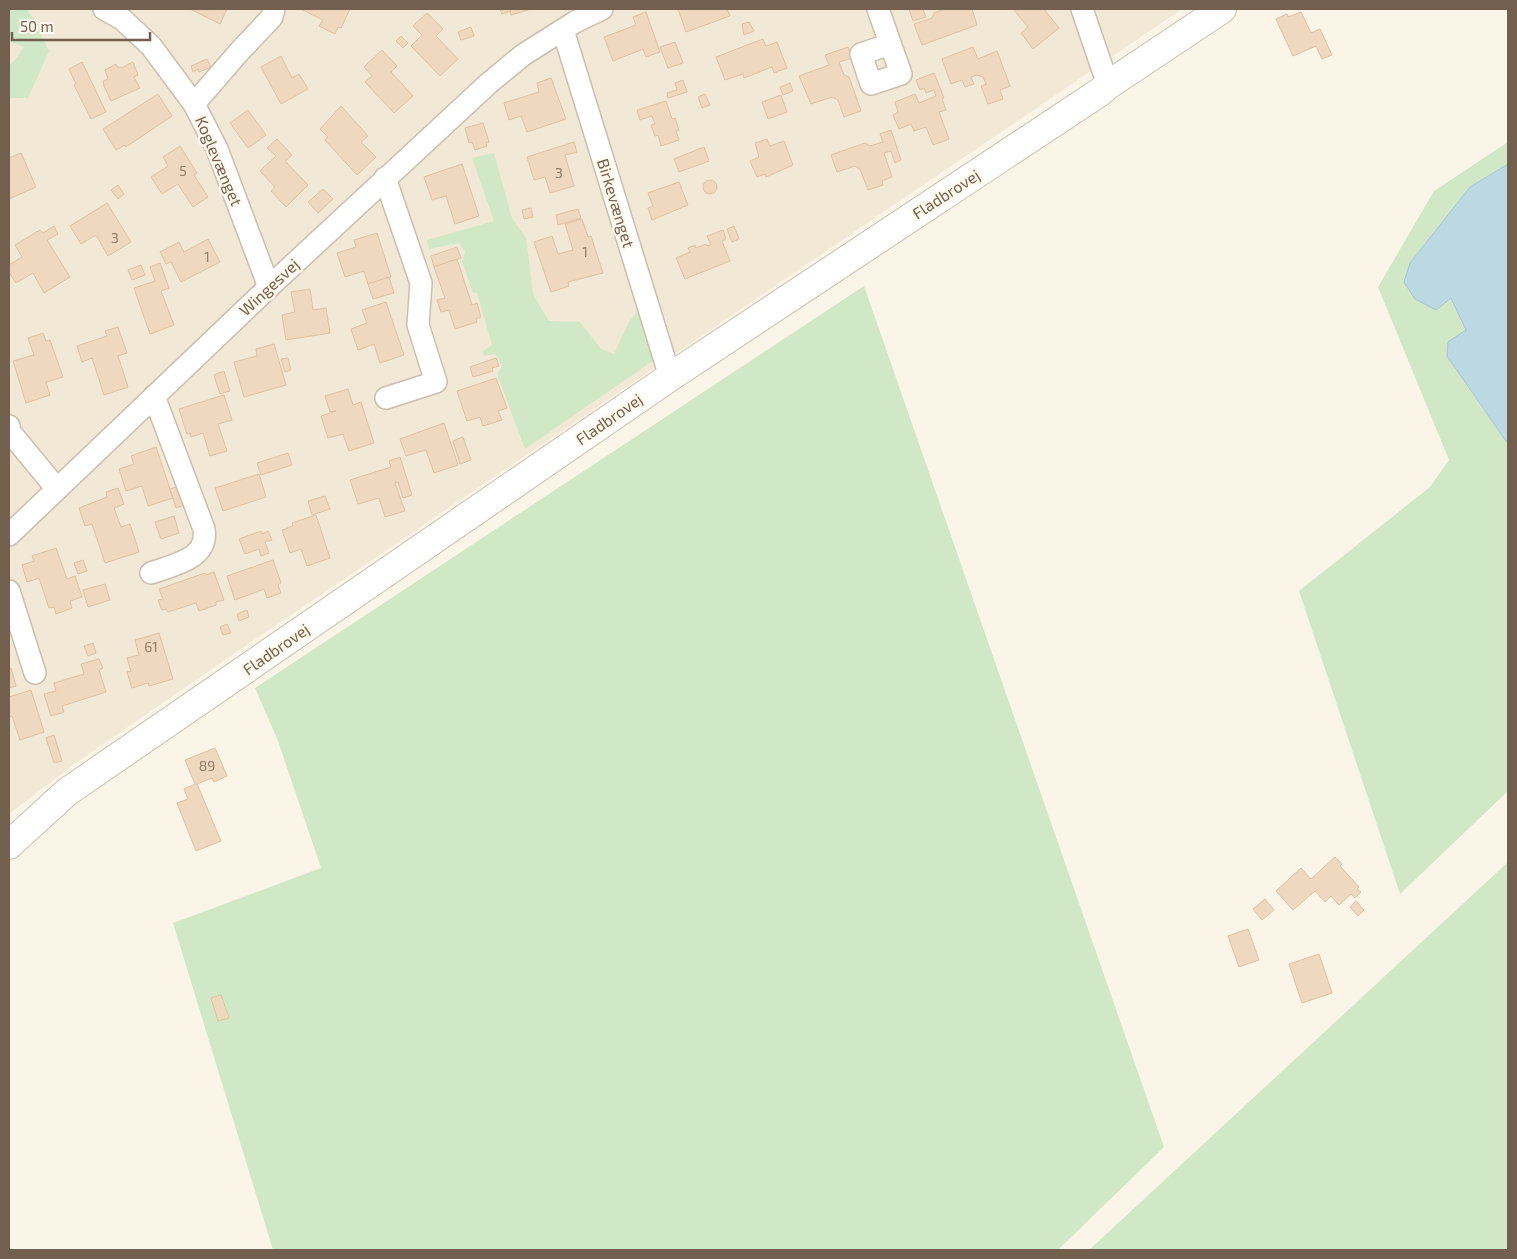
<svg xmlns="http://www.w3.org/2000/svg" width="1517" height="1259" font-family="'Exo 2',sans-serif">
<style>
.residential{fill:#f2e8d6}
.green{fill:#d0e8c6}
.water{fill:#bcd9e3;stroke:#a3c7d5}
.building{fill:#efd8c0;stroke:#e0c1a1}
.lines{fill:none;stroke-linecap:round;stroke-linejoin:round}
.street-casing{stroke:#ccbead;stroke-width:24}
.secondary-casing{stroke:#cfbfab;stroke-width:30}
.street{stroke:#fff;stroke-width:21}
.secondary{stroke:#fff;stroke-width:28}
.labels{text-anchor:middle;stroke-width:5;stroke-linejoin:round;paint-order:stroke}
.number-label{font-size:14px;fill:#927d6a}
.street-label{font-size:16px;fill:#735f4d;stroke:#fef9ed}
</style>
<rect width="100%" height="100%" fill="#fbf5e7"/>
<!-- residential -->
<polygon class="residential" points="9,9 1182,9 222,662 76,763 9,814"/>
<!-- green -->
<g class="green">
<polygon points="9,9 27,9 36,23 49,51 28,98 9,98 9,66 18,56 24,47 9,41"/>
<polygon points="1508,142 1508,164 1470,187 1410,263 1451,298 1466,330 1447,356 1508,444 1508,791 1400,894 1299,591 1430,487 1449,460 1378,287 1434,191"/>
<polygon points="494,153 512,218 526,238 533,294 549,321 580,322 601,349 614,354 629,322 637,312 651,346 654,360 525,449 497,374 502,366 495,354 484,356 483,351 492,345 477,293 473,293 462,262 465,252 459,243 429,249 427,240 494,221 472,158"/>
<polygon points="864,286 1164,1147 1058,1250 273,1250 173,923 321,868 278,741 255,688"/>
<polygon points="1508,862 1508,1250 1089,1250"/>
</g>
<!-- water -->
<polygon class="water" points="1508,164 1508,444 1447,356 1448,342 1466,330 1451,298 1436,310 1415,299 1404,282 1410,263 1470,187"/>
<!-- building -->
<g class="building">
<polygon points="190,9 227,9 220,24"/>
<polygon points="301,9 350,9 341,28 338,27 335,34 319,26 323,20"/>
<polygon points="500,9 531,9 511,15 510,11 502,14"/>
<polygon points="678,9 727,9 730,16 686,32"/>
<polygon points="909,9 926,9 923,10 926,17 913,21"/>
<polygon points="945,9 972,9 977,25 922,45 914,24 932,18 934,13"/>
<polygon points="1013,9 1044,9 1059,28 1033,49 1021,33 1028,27"/>
<polygon points="646,12 660,52 646,57 643,49 613,61 604,37 636,25 633,17"/>
<polygon points="1301,12 1311,33 1320,29 1332,55 1322,59 1316,46 1293,56 1276,19 1287,14 1288,17"/>
<polygon points="427,13 443,29 436,36 458,59 440,76 411,46 422,35 413,26"/>
<polygon points="749,22 754,31 744,35 742,24"/>
<polygon points="471,27 474,36 461,40 458,32"/>
<polygon points="401,36 408,43 403,48 396,41"/>
<polygon points="763,39 766,46 777,42 787,68 774,73 772,67 744,78 743,74 725,80 716,57"/>
<polygon points="675,42 683,63 668,68 660,47"/>
<polygon points="848,47 852,58 839,62 844,75 849,77 861,111 844,117 838,100 832,97 811,104 799,76 829,65 825,55"/>
<polygon points="973,47 978,59 997,51 1010,86 1000,90 1003,99 988,104 981,86 986,84 983,77 977,75 971,77 974,84 965,87 962,80 951,84 942,59"/>
<polygon points="382,50 397,66 391,72 413,96 394,113 365,82 372,76 364,67"/>
<polygon points="281,56 292,78 299,74 308,89 281,104 261,67"/>
<polygon points="207,59 211,67 199,72 198,69 193,72 191,66"/>
<polygon points="82,62 106,112 91,119 74,85 76,84 69,69"/>
<polygon points="133,62 138,75 134,77 140,88 111,101 104,86 103,81 108,79 105,70 116,64 118,68 120,67 121,68"/>
<polygon points="934,73 944,98 942,99 946,110 939,112 949,139 933,145 926,127 914,131 911,124 899,129 893,115 898,112 895,102 915,94 919,103 936,96 934,90 926,93 924,88 920,90 916,80"/>
<polygon points="551,78 566,119 527,132 521,116 509,120 504,103 539,92 537,83"/>
<polygon points="683,80 687,92 668,98 667,93 677,90 675,83"/>
<polygon points="790,83 793,91 783,95 780,87"/>
<polygon points="158,94 172,116 126,147 125,145 116,150 103,129"/>
<polygon points="705,94 710,105 702,108 698,97"/>
<polygon points="781,95 787,112 768,119 762,102"/>
<polygon points="666,101 672,119 675,118 679,130 676,131 679,140 661,146 658,135 655,136 651,125 655,124 652,116 640,120 637,110"/>
<polygon points="341,106 368,136 361,142 376,157 357,175 325,140 328,137 320,129"/>
<polygon points="248,110 266,135 248,148 230,123"/>
<polygon points="483,123 489,142 486,143 487,146 475,150 472,142 469,143 465,128"/>
<polygon points="891,130 901,160 895,163 891,151 884,153 892,177 882,181 883,185 868,190 860,169 855,166 837,172 831,155 865,143 870,146 883,142 880,134"/>
<polygon points="277,139 292,155 285,161 308,185 286,207 271,191 275,187 260,171 276,156 267,148"/>
<polygon points="767,139 770,146 784,141 793,165 766,177 765,174 757,177 750,161 759,157 755,143"/>
<polygon points="574,142 577,152 565,155 574,186 550,193 545,177 534,180 527,157"/>
<polygon points="180,146 197,173 194,175 208,197 193,207 178,184 162,194 151,177 168,166 163,157"/>
<polygon points="704,147 709,161 679,172 674,159"/>
<polygon points="21,153 36,187 9,199 9,158"/>
<polygon points="462,164 479,216 455,224 446,196 432,200 424,177"/>
<circle cx="710" cy="187" r="7"/>
<polygon points="679,182 688,205 652,220 648,208 653,206 648,193"/>
<polygon points="118,185 124,194 118,199 111,190"/>
<polygon points="323,189 333,199 318,213 308,202"/>
<polygon points="107,203 131,242 108,256 96,235 81,244 70,226"/>
<polygon points="531,208 533,217 524,219 522,210"/>
<polygon points="578,209 581,218 558,225 556,215"/>
<polygon points="582,219 588,237 591,236 603,273 568,282 569,286 551,292 534,242 552,236 558,254 573,250 565,224"/>
<polygon points="54,226 58,234 47,240 70,277 44,293 33,273 16,283 9,272 9,265 22,257 15,245 40,230 43,233"/>
<polygon points="734,226 739,239 732,242 727,229"/>
<polygon points="723,230 726,239 722,241 730,261 685,279 676,258 690,252 688,248 695,245 696,248 706,244 707,246 711,245 707,236"/>
<polygon points="377,233 391,277 368,284 364,271 345,277 337,253 356,247 354,240"/>
<polygon points="208,239 220,262 181,282 171,262 166,264 160,252 179,242 184,252"/>
<polygon points="457,247 461,258 434,267 431,256"/>
<polygon points="457,259 472,305 477,303 481,317 476,319 477,322 455,329 449,310 441,312 437,300 445,298 434,267"/>
<polygon points="160,263 169,288 161,291 174,325 150,334 134,288 155,281 150,267"/>
<polygon points="141,265 145,275 132,280 128,270"/>
<polygon points="389,277 394,293 373,299 368,284"/>
<polygon points="310,289 313,310 326,308 330,333 286,340 282,315 295,312 291,292"/>
<polygon points="386,302 404,355 380,363 374,344 358,350 351,329 367,323 362,310"/>
<polygon points="118,327 127,353 118,356 128,387 104,395 92,358 82,362 77,346 107,336 105,331"/>
<polygon points="43,333 46,341 50,340 63,377 46,382 50,395 26,403 13,361 34,355 28,338"/>
<polygon points="274,344 286,385 244,397 234,362 257,356 256,349"/>
<polygon points="288,358 291,370 285,372 281,359"/>
<polygon points="496,358 499,366 492,368 493,371 473,377 470,367"/>
<polygon points="224,371 230,391 220,394 214,375"/>
<polygon points="496,378 507,408 498,411 502,420 483,426 480,417 467,421 457,391"/>
<polygon points="348,389 353,405 361,402 374,443 349,451 343,434 328,438 321,416 336,411 330,412 325,396"/>
<polygon points="224,395 232,420 218,424 227,451 210,456 203,433 191,437 190,433 187,434 179,409"/>
<polygon points="444,423 458,465 434,473 426,450 406,456 400,439"/>
<polygon points="463,437 471,460 460,464 453,441"/>
<polygon points="156,447 173,498 148,506 142,486 126,491 119,469 134,464 131,456"/>
<polygon points="288,453 292,465 261,475 257,463"/>
<polygon points="400,457 412,495 403,498 398,482 395,483 405,511 385,517 379,498 358,504 350,480 391,467 389,461"/>
<polygon points="259,474 266,497 223,511 215,488"/>
<polygon points="179,486 185,505 176,508 170,489"/>
<polygon points="118,488 124,504 114,508 121,527 130,524 139,552 105,563 92,524 85,526 79,508 107,497 106,492"/>
<polygon points="325,496 330,509 312,515 308,501"/>
<polygon points="316,515 330,558 307,566 301,549 290,553 282,530 293,526 292,523"/>
<polygon points="174,516 179,533 161,539 155,522"/>
<polygon points="261,531 262,534 268,531 272,540 265,542 269,553 261,556 259,549 245,554 239,539"/>
<polygon points="56,548 67,579 75,576 82,597 70,601 72,608 56,614 54,607 49,608 39,578 27,582 22,565 34,561 32,556"/>
<polygon points="83,560 87,571 78,574 74,563"/>
<polygon points="273,560 281,583 278,585 281,593 267,598 264,589 235,600 227,576"/>
<polygon points="214,572 224,600 216,602 216,605 199,611 196,603 168,612 166,609 162,610 158,600 163,599 159,589 205,573 206,575"/>
<polygon points="105,584 110,600 88,607 83,590"/>
<polygon points="247,610 249,617 239,621 237,614"/>
<polygon points="227,624 231,633 223,635 220,627"/>
<polygon points="159,633 173,679 149,686 148,683 132,688 127,672 131,671 127,658 139,655 135,640"/>
<polygon points="93,643 96,653 88,656 84,646"/>
<polygon points="99,659 103,668 99,670 106,692 62,706 64,712 51,716 44,694 56,691 54,683 84,674 81,664"/>
<polygon points="11,668 16,686 9,688 9,669"/>
<polygon points="31,690 44,732 20,740 12,716 9,717 9,697"/>
<polygon points="54,735 62,761 54,763 46,738"/>
<polygon points="215,748 227,776 214,782 212,778 197,784 221,841 196,851 177,803 188,799 184,789 195,784 185,760"/>
<polygon points="1335,857 1342,864 1340,866 1359,887 1357,889 1361,892 1355,898 1351,894 1339,905 1331,896 1325,902 1315,891 1293,910 1276,891 1301,868 1311,879"/>
<polygon points="1265,899 1274,910 1262,920 1253,909"/>
<polygon points="1356,901 1364,910 1358,916 1350,907"/>
<polygon points="1248,929 1259,960 1239,967 1228,936"/>
<polygon points="1319,954 1332,993 1302,1003 1289,964"/>
<polygon points="221,995 229,1018 218,1021 211,998"/>
</g>
<g class="lines">
<!-- street casing -->
<g class="street-casing">
<g id="street">
<polyline points="104,9 122,19 151,46 194,104 217,149 269,287"/>
<polyline points="878,9 901,74 871,84 861,54 890,44"/>
<polyline points="1082,9 1108,85"/>
<polyline points="563,30 670,377"/>
<polyline points="194,104 239,52 272,17 274,9"/>
<polyline points="385,178 421,283 418,325 436,382 386,398"/>
<polyline points="9,426 10,432 57,489"/>
<polyline points="9,535 269,287 489,83 523,55 575,22 602,9"/>
<path d="M 151,573 C 173,565 209,559 204,529 L 154,396"/>
<polyline points="9,591 35,673"/>
</g>
</g>
<!-- secondary casing -->
<g class="secondary-casing">
<polyline id="secondary" points="9,845 67,792 670,377 1100,92 1108,85 1222,9"/>
</g>
<!-- street -->
<use href="#street" class="street"/>
<!-- secondary -->
<use href="#secondary" class="secondary"/>
</g>
<g class="labels">
<!-- number labels -->
<g class="number-label">
<text x="183" y="176">5</text>
<text x="559" y="178">3</text>
<text x="115" y="243">3</text>
<text x="585" y="257">1</text>
<text x="207" y="262">1</text>
<text x="151" y="652">61</text>
<text x="207" y="771">89</text>
</g>
<!-- street labels -->
<g class="street-label">
<text transform="translate(219 161) rotate(67)" y="6">Koglevænget</text>
<text transform="translate(946 194) rotate(-33)" y="6">Fladbrovej</text>
<text transform="translate(616 203) rotate(73)" y="6">Birkevænget</text>
<text transform="translate(269 287) rotate(-43)" y="6">Wingesvej</text>
<text transform="translate(609 419) rotate(-35)" y="6">Fladbrovej</text>
<text transform="translate(276 649) rotate(-35)" y="6">Fladbrovej</text>
</g>
</g>
<!-- border -->
<rect width="1517" height="1259" fill="none" stroke="#735f4d" stroke-width="20"/>
<!-- scale -->
<path d="M12 32v8h138v-8" fill="none" stroke="#735f4d" stroke-width="2.5"/>
<text x="20" y="32" font-size="15" fill="#735f4d" stroke="#fef9ed" stroke-width="4" paint-order="stroke">50 m</text>
</svg>
